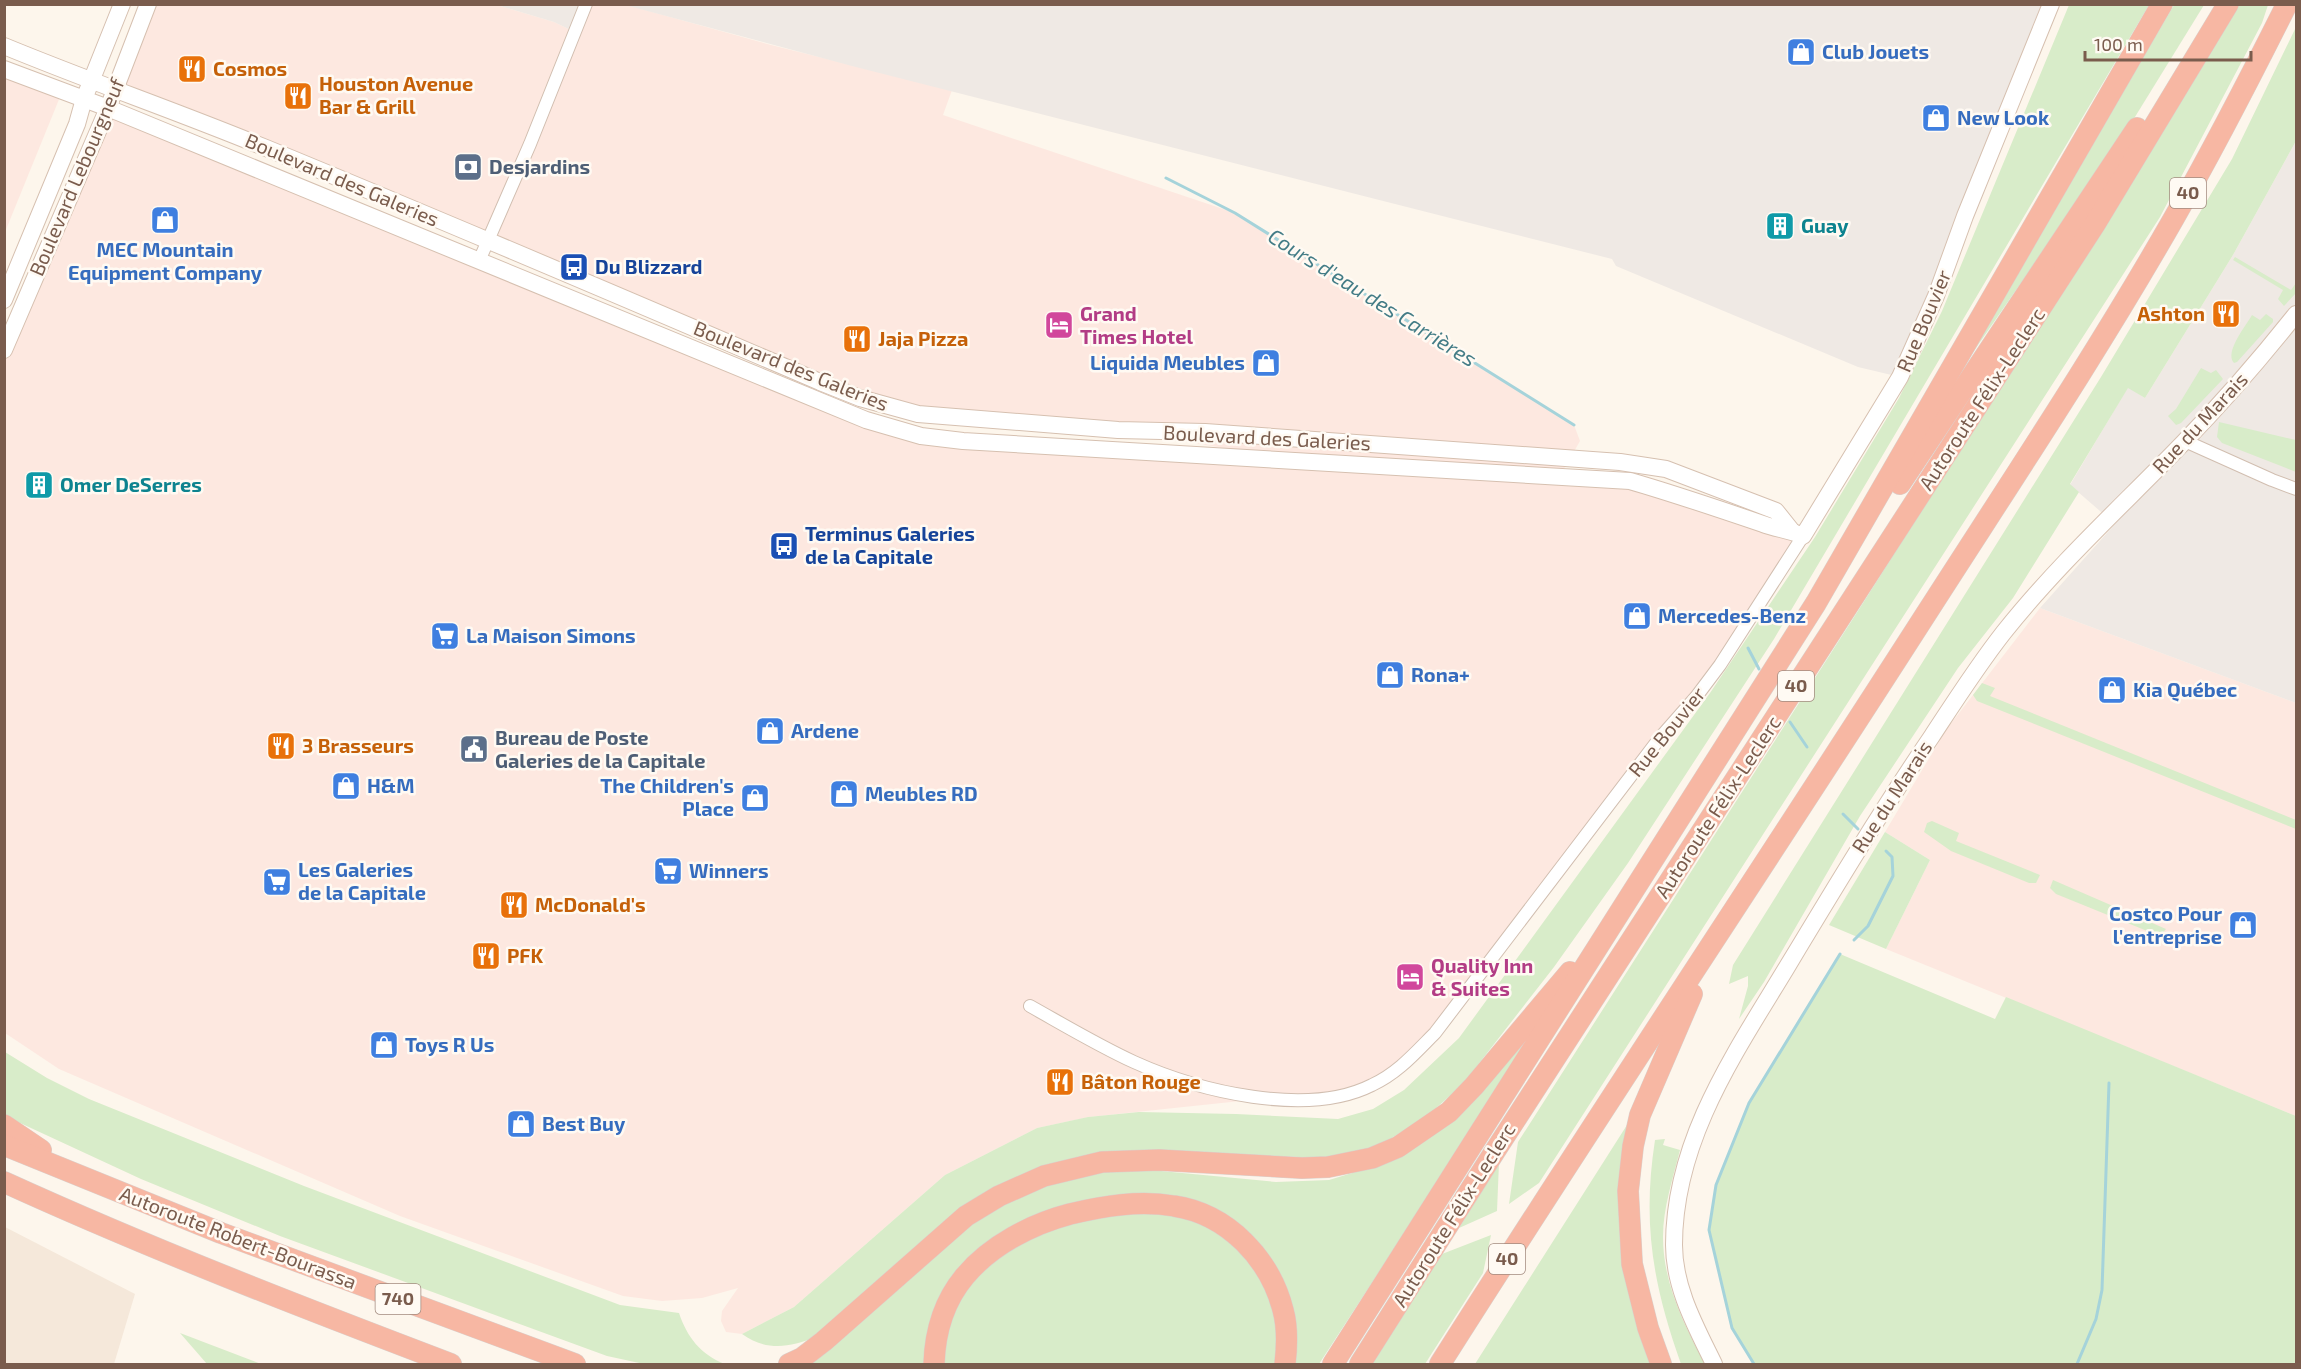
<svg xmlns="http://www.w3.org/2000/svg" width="2301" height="1369" font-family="'Exo 2',sans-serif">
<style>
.residential{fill:#f5e8da}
.commercial{fill:#fde8e0}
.industrial{fill:#efe9e4}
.green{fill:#d8ecc9}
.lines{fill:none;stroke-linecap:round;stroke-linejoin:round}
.stream{stroke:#a5d3da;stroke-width:3}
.street-casing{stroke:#d1beb0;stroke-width:14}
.secondary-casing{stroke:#d6c0b0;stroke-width:18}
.highway-casing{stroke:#dad1cd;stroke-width:22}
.street{stroke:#fff;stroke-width:12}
.secondary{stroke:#fff;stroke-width:16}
.highway{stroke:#f7b7a3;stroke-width:21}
.labels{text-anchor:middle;stroke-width:5;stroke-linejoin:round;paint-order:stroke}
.shield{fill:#fffaf3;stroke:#a28b7f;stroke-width:1.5}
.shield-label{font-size:18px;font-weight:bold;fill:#7a5c4d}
.shop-label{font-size:20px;font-weight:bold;fill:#366cbe;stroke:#fffaf3;text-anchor:start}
.food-label{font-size:20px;font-weight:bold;fill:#c56008;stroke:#fffaf3;text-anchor:start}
.service-label{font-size:20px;font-weight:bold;fill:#4e5e75;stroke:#fffaf3;text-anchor:start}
.street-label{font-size:20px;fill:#7a5c4d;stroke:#fffaf3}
.culture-label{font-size:20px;font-weight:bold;fill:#0d838f;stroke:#fffaf3;text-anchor:start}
.transit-label{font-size:20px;font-weight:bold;fill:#164399;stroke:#fffaf3;text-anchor:start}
.hotel-label{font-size:20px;font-weight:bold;fill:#b23c85;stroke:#fffaf3;text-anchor:start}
.water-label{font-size:21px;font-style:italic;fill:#437c86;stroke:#fffaf3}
</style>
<rect width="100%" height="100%" fill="#fdf6ec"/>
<!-- residential -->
<polygon class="residential" points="5,1227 135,1294 114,1364 5,1364"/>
<!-- commercial -->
<g class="commercial">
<polygon points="148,5 497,5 554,22 573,31 583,5 627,5 771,45 952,90 943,115 1235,213 1574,425 1580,441 1564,469 1630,481 1803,536 1720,665 1407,1062 1349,1095 1269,1098 1089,1117 1037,1128 945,1175 794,1307 742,1334 726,1332 721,1321 722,1311 738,1288 702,1298 662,1301 623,1296 400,1216 59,1069 5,1033 4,350 108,108 921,436 1247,452 1118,430 918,414 114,88"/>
<polygon points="5,62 62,92 5,232"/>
<polygon points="2040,608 2296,703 2296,1116 1886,949 1930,860 1885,832 1946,730"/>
</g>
<!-- industrial -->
<g class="industrial">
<polygon points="497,5 586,5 575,32 554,22"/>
<polygon points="625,5 2051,5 1900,377 1858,367 1616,266 1612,259 852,66"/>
<polygon points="2296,141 2296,703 2040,608 2115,524 2070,485 2128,387 2145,398 2233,255"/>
</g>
<!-- green -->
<g class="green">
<path d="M 2069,5 L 2149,5 L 1774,639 L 1628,863 L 1554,967 L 1463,1084 L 1425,1118 L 1390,1139 L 1369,1149 L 1329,1158 L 1122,1151 L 1077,1157 L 1031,1171 L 815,1337 C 790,1348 765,1351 742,1334 L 794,1307 L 945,1175 L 1037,1128 L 1088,1117 L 1139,1112 L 1236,1114 L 1338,1119 L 1373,1109 L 1404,1090 L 1459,1038 L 1710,693 L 1815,537 L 1899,398 L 1942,311 Z"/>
<polygon points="2174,5 2204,5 2130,125 1940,400"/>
<polygon points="2239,5 2268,5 2262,23 2160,217 1539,1183 1509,1204 1518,1142 1863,603 2195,78"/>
<polygon points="2296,27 2296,141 2233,255 2145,398 2128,388 2070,484 2079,492 2013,598 1958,668 1860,816 1764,982 1739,1019 1748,986 1748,976 1729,984 1733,965 2101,377 2232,159"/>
<polygon points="2235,257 2291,290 2296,283 2296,293 2284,306 2278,299 2283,290 2233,260"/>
<path d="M 2266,314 L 2273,319 L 2273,322 L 2237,362 L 2234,363 C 2224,352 2246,326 2252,315 L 2260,320 Z"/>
<polygon points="2201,368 2211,373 2216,370 2223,379 2181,423 2176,425 2168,416 2176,409"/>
<polygon points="2219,422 2296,440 2296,472 2222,443 2217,437"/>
<polygon points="1982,683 1995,688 1990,696 2296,820 2296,829 1977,701 1973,695"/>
<polygon points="1932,821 1959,833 1956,841 2040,875 2036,883 2029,883 1951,851 1924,832 1927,823"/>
<polygon points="1885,832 1930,860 1886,949 1829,925"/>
<polygon points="2053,880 2166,929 2161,935 2157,935 2056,894 2050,888"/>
<polygon points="1840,954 1995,1019 2006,997 2296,1116 2296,1364 1754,1364 1732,1328 1709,1230 1716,1185 1749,1103"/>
<polygon points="1547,1014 1319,1364 1290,1364 1295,1336 1227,1219 1116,1196 961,1269 927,1364 804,1364 985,1211 1048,1184 1108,1170 1161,1171 1276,1182 1329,1180 1382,1164"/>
<path d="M 5,1052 L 47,1078 L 89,1099 L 304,1186 L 620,1305 L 679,1313 C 687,1337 701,1355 725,1364 L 644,1364 L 607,1356 L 280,1236 L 141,1179 L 5,1116 Z"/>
<polygon points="1634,1114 1638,1331 1650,1364 1475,1364"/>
<path d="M 1665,1139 L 1663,1145 L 1680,1150 C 1673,1178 1663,1208 1663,1237 C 1663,1283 1684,1325 1705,1364 L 1681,1364 C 1653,1285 1642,1224 1655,1140 Z"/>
<polygon points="1499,1163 1497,1211 1459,1228"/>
<polygon points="1140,1211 1187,1216 1220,1230 1263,1274 1281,1333 1276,1364 942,1364 951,1309 986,1265 1022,1242 1054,1227"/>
<polygon points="1491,1235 1483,1273 1425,1364 1371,1364 1442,1254"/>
<polygon points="180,1333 261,1364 207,1364"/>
</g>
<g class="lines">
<!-- stream -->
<g class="stream">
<polyline points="1166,178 1235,213 1574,425"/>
<polyline points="1748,648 1759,669"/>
<polyline points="1790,722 1807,747"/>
<polyline points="1843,814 1858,829"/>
<polyline points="1854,940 1868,926 1893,876 1892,857 1886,851"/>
<polyline points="1754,1364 1732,1328 1709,1230 1716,1185 1749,1103 1840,954"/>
<polyline points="2077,1364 2096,1319 2102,1290 2109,1083"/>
</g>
<!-- street casing -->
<g class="street-casing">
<g id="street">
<polyline points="479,261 530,144 586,4"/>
<polyline points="2185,441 2272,480 2296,489"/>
<path d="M 1030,1006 C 1064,1025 1099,1046 1134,1062 C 1198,1091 1307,1118 1372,1085 C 1398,1073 1415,1053 1435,1033 L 1659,739 L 1696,697 L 1720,665 L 1803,536"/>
</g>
</g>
<!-- secondary casing -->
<g class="secondary-casing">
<g id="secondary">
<path d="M 4,46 C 91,82 179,112 266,148 C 451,224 636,303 820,382 L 860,398 L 918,414 L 1118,430 L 1205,432 L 1620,462 L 1666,469 L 1776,511 L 1792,531"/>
<path d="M 4,69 L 108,108 L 866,420 L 921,436 L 963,441 L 1630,481 C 1675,494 1719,509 1763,524 C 1776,529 1790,530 1803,536 L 1900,377 L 1936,296 L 1965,216 L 2051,4"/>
<polyline points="4,300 77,124 84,99 122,4"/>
<polyline points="4,350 108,108 148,4"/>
<path d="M 1714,1364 C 1696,1327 1674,1288 1674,1245 C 1674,1140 1735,1053 1787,967 C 1834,889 1881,811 1932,736 C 1955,701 1978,665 2004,632 C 2059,563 2123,505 2183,443 C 2223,402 2261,358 2296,314"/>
</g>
</g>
<!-- highway casing -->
<g class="highway-casing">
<g id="highway">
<polyline points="1900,484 2137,128"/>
<polyline points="4,1125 41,1150"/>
<polyline points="4,1145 221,1233 575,1364"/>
<path d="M 4,1182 C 151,1249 301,1307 451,1364"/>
<polyline points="789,1364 802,1358 824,1341 966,1216 999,1196 1044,1176 1102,1162 1159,1160 1302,1168 1328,1167 1372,1158 1398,1147 1449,1112 1474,1086 1570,972"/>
<path d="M 934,1364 C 935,1332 944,1301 965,1276 C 991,1245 1032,1224 1070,1214 C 1104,1206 1139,1200 1174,1206 C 1228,1214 1270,1259 1283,1310 C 1288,1328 1287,1347 1285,1364"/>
<polyline points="1333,1364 1816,603 2162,4"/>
<polyline points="1360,1364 1495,1151 2095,224 2228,4"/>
<path d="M 1440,1364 C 1599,1113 1765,865 1926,614 C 2010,483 2097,353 2174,218 C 2214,148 2251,76 2287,4"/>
<polyline points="1661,1364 1648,1328 1632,1264 1628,1191 1633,1146 1640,1115 1692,994"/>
</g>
</g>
<!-- street -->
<use href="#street" class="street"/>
<!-- secondary -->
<use href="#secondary" class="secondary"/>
<!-- highway -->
<use href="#highway" class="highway"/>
</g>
<!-- icons -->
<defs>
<g id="shop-square" transform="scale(1.5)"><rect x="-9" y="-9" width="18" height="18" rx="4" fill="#3f7fe0" stroke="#fffaf3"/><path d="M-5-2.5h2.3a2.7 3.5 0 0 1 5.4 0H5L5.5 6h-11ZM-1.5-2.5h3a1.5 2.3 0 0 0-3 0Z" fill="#fff"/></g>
<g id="restaurant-square" transform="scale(1.5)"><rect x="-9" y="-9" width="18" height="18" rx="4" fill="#e8710a" stroke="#fffaf3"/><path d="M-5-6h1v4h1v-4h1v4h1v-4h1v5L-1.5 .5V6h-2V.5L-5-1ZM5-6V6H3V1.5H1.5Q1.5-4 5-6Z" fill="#fff"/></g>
<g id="bank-square" transform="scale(1.5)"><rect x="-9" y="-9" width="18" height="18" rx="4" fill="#5c6f8a" stroke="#fffaf3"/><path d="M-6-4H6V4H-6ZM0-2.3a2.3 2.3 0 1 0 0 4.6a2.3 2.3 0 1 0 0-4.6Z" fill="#fff"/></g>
<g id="building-square" transform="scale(1.5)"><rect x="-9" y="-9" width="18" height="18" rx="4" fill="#0f9aa8" stroke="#fffaf3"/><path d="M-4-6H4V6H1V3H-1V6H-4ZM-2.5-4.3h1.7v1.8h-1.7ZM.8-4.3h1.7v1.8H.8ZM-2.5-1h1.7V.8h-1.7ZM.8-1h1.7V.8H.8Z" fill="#fff"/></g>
<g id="bus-square" transform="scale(1.5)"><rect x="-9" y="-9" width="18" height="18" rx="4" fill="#1a4fb4" stroke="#fffaf3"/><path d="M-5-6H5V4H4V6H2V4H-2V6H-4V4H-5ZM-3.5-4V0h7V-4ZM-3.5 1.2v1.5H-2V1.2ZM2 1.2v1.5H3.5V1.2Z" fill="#fff"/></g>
<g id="hotel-square" transform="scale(1.5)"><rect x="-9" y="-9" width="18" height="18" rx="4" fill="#d1479c" stroke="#fffaf3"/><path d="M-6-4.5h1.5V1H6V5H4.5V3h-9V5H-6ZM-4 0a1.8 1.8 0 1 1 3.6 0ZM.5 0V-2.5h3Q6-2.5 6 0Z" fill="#fff"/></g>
<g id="supermarket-square" transform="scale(1.5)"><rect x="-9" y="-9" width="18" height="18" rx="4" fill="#3f7fe0" stroke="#fffaf3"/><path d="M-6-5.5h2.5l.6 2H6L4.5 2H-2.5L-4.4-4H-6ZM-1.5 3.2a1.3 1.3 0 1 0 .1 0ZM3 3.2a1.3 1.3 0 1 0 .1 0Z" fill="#fff"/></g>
<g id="civic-square" transform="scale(1.5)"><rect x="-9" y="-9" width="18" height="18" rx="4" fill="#5c6f8a" stroke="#fffaf3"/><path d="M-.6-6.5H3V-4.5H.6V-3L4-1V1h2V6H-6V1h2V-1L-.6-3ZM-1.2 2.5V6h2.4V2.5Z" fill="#fff"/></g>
</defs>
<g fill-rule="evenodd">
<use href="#shop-square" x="1801" y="52"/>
<use href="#restaurant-square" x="192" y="69"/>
<use href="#restaurant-square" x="298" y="96"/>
<use href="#shop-square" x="1936" y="118"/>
<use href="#bank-square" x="468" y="167"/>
<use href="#shop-square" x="165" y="220"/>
<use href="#building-square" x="1780" y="226"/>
<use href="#bus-square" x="574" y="267"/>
<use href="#restaurant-square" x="2226" y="314"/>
<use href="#hotel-square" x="1059" y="325"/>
<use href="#restaurant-square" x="857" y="339"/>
<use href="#shop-square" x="1266" y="363"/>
<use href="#building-square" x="39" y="485"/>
<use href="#bus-square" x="784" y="546"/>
<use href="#shop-square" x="1637" y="616"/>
<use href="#supermarket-square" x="445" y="636"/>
<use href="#shop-square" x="1390" y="675"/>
<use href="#shop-square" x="2112" y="690"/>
<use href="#shop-square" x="770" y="731"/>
<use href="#restaurant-square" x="281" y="746"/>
<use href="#civic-square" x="474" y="749"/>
<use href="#shop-square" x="346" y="786"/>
<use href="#shop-square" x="844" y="794"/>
<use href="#shop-square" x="755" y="798"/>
<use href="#supermarket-square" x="668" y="871"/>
<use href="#supermarket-square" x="277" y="882"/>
<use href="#restaurant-square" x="514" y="905"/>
<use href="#shop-square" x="2243" y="925"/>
<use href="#restaurant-square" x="486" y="956"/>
<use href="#hotel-square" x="1410" y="977"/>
<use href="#shop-square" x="384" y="1045"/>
<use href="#restaurant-square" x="1060" y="1082"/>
<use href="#shop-square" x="521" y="1124"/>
</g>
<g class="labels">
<!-- shield labels -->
<g class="shield">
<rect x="2170" y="178" width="36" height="30" rx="4.5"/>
<rect x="1778" y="671" width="36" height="30" rx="4.5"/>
<rect x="1489" y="1244" width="36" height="30" rx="4.5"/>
<rect x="375.5" y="1284" width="45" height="30" rx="4.5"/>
</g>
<g class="shield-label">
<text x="2188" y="199">40</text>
<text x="1796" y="692">40</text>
<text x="1507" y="1265">40</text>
<text x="398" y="1305">740</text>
</g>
<!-- shop labels -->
<g class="shop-label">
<text x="1822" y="59">Club Jouets</text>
<text x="1957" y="125">New Look</text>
<text x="165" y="257" text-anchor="middle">MEC Mountain<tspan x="165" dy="23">Equipment Company</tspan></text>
<text x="1245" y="370" text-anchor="end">Liquida Meubles</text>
<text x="1658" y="623">Mercedes-Benz</text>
<text x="466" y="643">La Maison Simons</text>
<text x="1411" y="682">Rona+</text>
<text x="2133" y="697">Kia Québec</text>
<text x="791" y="738">Ardene</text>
<text x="367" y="793">H&amp;M</text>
<text x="734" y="793" text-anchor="end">The Children's<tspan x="734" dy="23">Place</tspan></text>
<text x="865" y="801">Meubles RD</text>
<text x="298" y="877">Les Galeries<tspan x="298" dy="23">de la Capitale</tspan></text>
<text x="689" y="878">Winners</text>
<text x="2222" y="921" text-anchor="end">Costco Pour<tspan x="2222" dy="23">l'entreprise</tspan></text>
<text x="405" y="1052">Toys R Us</text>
<text x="542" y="1131">Best Buy</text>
</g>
<!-- food labels -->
<g class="food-label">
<text x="213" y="76">Cosmos</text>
<text x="319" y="91">Houston Avenue<tspan x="319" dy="23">Bar &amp; Grill</tspan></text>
<text x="2205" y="321" text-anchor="end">Ashton</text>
<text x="878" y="346">Jaja Pizza</text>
<text x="302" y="753">3 Brasseurs</text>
<text x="535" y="912">McDonald's</text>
<text x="507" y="963">PFK</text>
<text x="1081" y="1089">Bâton Rouge</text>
</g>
<!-- service labels -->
<g class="service-label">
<text x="489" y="174">Desjardins</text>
<text x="495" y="745">Bureau de Poste<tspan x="495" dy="23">Galeries de la Capitale</tspan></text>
</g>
<!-- street labels -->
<g class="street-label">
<text transform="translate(77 177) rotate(-67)" y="7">Boulevard Lebourgneuf</text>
<text transform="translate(342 180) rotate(23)" y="7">Boulevard des Galeries</text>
<text transform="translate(1924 321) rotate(-67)" y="7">Rue Bouvier</text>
<text transform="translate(791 366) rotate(22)" y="7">Boulevard des Galeries</text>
<text transform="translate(1982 399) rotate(-57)" y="7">Autoroute Félix-Leclerc</text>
<text transform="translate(2200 423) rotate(-47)" y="7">Rue du Marais</text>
<text transform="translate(1267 438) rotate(3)" y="7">Boulevard des Galeries</text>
<text transform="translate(1667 732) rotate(-51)" y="7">Rue Bouvier</text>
<text transform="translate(1892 797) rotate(-57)" y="7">Rue du Marais</text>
<text transform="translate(1718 807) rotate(-57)" y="7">Autoroute Félix-Leclerc</text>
<text transform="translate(1454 1215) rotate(-58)" y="7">Autoroute Félix-Leclerc</text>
<text transform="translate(238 1238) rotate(21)" y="7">Autoroute Robert-Bourassa</text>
</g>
<!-- culture labels -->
<g class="culture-label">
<text x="1801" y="233">Guay</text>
<text x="60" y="492">Omer DeSerres</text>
</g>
<!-- transit labels -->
<g class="transit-label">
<text x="595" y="274">Du Blizzard</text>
<text x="805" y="541">Terminus Galeries<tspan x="805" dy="23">de la Capitale</tspan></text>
</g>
<!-- hotel labels -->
<g class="hotel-label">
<text x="1080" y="321">Grand<tspan x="1080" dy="23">Times Hotel</tspan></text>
<text x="1431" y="973">Quality Inn<tspan x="1431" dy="23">&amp; Suites</tspan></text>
</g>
<!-- water labels -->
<g class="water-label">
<text transform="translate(1372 298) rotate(32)" y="7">Cours d'eau des Carrières</text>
</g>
</g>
<!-- border -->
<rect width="2301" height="1369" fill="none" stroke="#7a5c4d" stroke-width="12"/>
<!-- scale -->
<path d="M2085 51v9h166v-9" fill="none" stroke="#7a5c4d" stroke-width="3"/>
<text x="2094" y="51" font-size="18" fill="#7a5c4d" stroke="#fffaf3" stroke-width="4.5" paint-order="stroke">100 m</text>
</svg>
